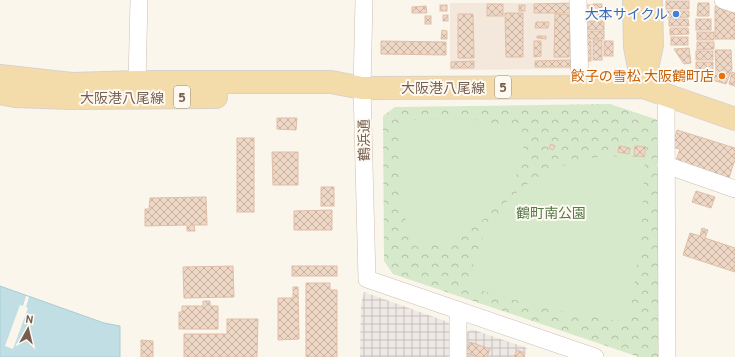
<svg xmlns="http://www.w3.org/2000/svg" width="735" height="357" font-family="Overpass,'Noto Sans JP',sans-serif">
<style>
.residential{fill:#f3e8db}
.industrial{fill:url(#industrial-grid)}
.forest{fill:url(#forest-crowns)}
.pitch{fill:#d6e9ca}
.water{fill:#c1dee4;stroke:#a8cdd5}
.pier{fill:#fbf6ec}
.building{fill:url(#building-cross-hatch);stroke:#e1bea7}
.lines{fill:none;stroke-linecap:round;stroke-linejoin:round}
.minor-casing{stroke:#cdbeb2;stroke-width:18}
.major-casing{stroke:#d9d2ce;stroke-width:24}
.minor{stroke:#fff;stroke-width:17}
.major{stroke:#f4dbaa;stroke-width:22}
.shop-dot{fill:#3f7fe0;stroke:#fefaf2;stroke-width:1.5}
.food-dot{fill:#e8710a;stroke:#fefaf2;stroke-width:1.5}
.labels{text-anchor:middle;stroke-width:4;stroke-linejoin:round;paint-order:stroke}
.shield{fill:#fefaf2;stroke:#9f8d81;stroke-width:1}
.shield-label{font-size:13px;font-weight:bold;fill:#765e50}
.shop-label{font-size:14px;fill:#366cbe;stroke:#fefaf2;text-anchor:end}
.food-label{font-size:14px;fill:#c56008;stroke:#fefaf2;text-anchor:end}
.street-label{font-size:14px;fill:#765e50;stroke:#fefaf2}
.park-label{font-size:14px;fill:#557a48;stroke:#fefaf2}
</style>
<defs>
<pattern id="industrial-grid" width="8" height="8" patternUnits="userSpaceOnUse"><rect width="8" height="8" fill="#eee9e4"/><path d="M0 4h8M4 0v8" fill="none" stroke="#c5c0bb"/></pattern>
<pattern id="forest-crowns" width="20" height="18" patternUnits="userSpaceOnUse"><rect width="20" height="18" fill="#d6e9ca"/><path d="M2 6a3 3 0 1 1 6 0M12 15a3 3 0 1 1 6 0" fill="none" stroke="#b2c0a6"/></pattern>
<pattern id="building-cross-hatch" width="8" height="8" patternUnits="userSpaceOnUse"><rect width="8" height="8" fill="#efd7c5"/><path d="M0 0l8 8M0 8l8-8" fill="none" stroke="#c6b2a2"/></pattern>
</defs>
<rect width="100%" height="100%" fill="#fbf6ec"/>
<!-- residential -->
<polygon class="residential" points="450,3 576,3 576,69 450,70"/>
<!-- industrial -->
<g class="industrial">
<polygon points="364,292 448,322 451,327 451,357 360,357 361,304"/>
<polygon points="471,329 527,348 524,357 466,357 466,333"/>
</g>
<!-- forest -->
<polygon class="forest" points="610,104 658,120 661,357 639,357 393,274 384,261 383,116 395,107"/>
<!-- pitch -->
<g class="pitch">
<path d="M 472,119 L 524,132 C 524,143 524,154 520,165 C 511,195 482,228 453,239 C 442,243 431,245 420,248 L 412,244 L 400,197 L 399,130 L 408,120 Z"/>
<path d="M 605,156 L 645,157 L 641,240 L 630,313 L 619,321 L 548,309 L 468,287 C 471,270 476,253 483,237 C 486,232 490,227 494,222 C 497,217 499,211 503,206 C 528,177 567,160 605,156 Z"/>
</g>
<!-- water -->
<polygon class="water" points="0,286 104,323 120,326 120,357 0,357"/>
<!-- pier -->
<polygon class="pier" points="26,296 29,297 26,307 28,308 13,349 5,346 20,305 23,306"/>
<!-- building -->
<g class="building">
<rect x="666" y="1" width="23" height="8"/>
<polygon points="573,3 573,13 534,13 534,4"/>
<polygon points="698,3 709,3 709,16 697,16"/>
<rect x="487" y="4" width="16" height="12"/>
<polygon points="593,4 602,4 602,19 594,19"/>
<rect x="440" y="5" width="7" height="6"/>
<rect x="519" y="5" width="6" height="6"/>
<rect x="583" y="5" width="9" height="13"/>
<polygon points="426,6 427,13 412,13 412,7"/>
<polygon points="715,6 735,12 735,39 715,39"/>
<polygon points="667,11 689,11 689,17 667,18"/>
<polygon points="505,13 523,13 523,57 506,57"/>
<polygon points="458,14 473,14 474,58 458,58"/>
<polygon points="555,14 570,15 569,57 554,57"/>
<rect x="443" y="15" width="5" height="6"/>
<rect x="425" y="16" width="6" height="8"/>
<polygon points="669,19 688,19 689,26 669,26"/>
<rect x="696" y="19" width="15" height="11"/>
<polygon points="583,21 604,21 604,30 583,29"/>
<polygon points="536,22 549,22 548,28 535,28"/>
<polygon points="670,28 688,28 689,34 670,35"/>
<polygon points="442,30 447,31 447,39 441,39"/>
<rect x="583" y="31" width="21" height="8"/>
<rect x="697" y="32" width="17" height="8"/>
<polygon points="537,36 546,36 546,39 537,38"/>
<rect x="671" y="37" width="17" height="8"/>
<rect x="593" y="40" width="9" height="20"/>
<polygon points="381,41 446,42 446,55 381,54"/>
<polygon points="534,41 541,41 541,56 534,57"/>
<rect x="582" y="41" width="9" height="20"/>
<rect x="604" y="41" width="9" height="15"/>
<polygon points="697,42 714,42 714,49 697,50"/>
<polygon points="689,48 691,63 684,64 674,49"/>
<polygon points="715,50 731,50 732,69 726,84 712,80 716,69"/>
<rect x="696" y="51" width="17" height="9"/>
<polygon points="571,60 571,67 535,67 535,61"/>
<polygon points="474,61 474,68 451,68 451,62"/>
<polygon points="696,62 713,62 713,68 711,77 696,73"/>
<polygon points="732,72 735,73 735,86 729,84"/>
<polygon points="277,118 297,118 296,130 277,129"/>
<polygon points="677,130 735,148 735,162 734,162 729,178 676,161 680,149 672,147"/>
<rect x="237" y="138" width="17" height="74"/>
<polygon points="551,144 555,146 553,150 549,148"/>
<polygon points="619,146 630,148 629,154 618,152"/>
<polygon points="635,146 646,147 644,157 634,155"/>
<polygon points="272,152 298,152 298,185 273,185"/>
<rect x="321" y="187" width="13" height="19"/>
<polygon points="696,191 715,197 711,208 692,202"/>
<polygon points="206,197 207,225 194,225 195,231 187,231 187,225 145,226 145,209 149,209 150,198"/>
<polygon points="332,210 332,230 294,230 294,211"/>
<polygon points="702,228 708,230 705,238 735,248 735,272 683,255 690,233 700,236"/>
<polygon points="233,266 234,297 184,298 183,267"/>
<rect x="292" y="266" width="45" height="10"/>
<polygon points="306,283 330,283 330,290 337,290 337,357 306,357"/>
<polygon points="293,287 298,287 299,339 278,340 278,298 293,298"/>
<polygon points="203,301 210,301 210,306 218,306 218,329 179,329 179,312 182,312 182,306 203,306"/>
<polygon points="227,319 258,319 257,357 184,357 184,334 227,334"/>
<polygon points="141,340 153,341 153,357 141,357"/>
<polygon points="470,342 490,349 487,357 479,357 466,353"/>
<polygon points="517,350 525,353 524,357 514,357"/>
</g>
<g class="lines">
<!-- minor casing -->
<g class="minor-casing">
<g id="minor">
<polyline points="364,0 362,88 367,279 595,357"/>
<polyline points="578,0 580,87"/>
<polyline points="723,0 735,4"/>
<polyline points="137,82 139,0"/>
<polyline points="666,95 667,357"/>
<polyline points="666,165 735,189"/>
<polyline points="458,311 458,357"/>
</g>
</g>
<!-- major casing -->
<g class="major-casing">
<g id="major">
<polyline points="634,0 635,47 641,78"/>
<polyline points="0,76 72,84 137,82 331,82 362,88 643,87 735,119"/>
<polyline points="643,87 652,45 651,0"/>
<polyline points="0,93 15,96 71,98 216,97"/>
</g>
</g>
<!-- minor -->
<use href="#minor" class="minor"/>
<!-- major -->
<use href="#major" class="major"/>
</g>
<!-- markers -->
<circle class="shop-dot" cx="676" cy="14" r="4"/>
<circle class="food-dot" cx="722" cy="76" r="4"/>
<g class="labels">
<!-- shield labels -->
<g class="shield">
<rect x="495" y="76" width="16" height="22" rx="3"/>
<rect x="174" y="86" width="16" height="22" rx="3"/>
</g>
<g class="shield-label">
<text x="503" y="92">5</text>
<text x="182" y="102">5</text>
</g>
<!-- shop labels -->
<g class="shop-label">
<text x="668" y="19">大本サイクル</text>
</g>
<!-- food labels -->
<g class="food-label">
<text x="714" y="81">餃子の雪松 大阪鶴町店</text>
</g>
<!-- street labels -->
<g class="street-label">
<text x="443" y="93">大阪港八尾線</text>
<text x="122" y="103">大阪港八尾線</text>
<text transform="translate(364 140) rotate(-91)" y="5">鶴浜通</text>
</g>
<!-- park labels -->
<g class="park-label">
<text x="551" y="218">鶴町南公園</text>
</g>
</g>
<!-- north arrow -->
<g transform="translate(28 329) rotate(8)" stroke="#fefaf2" stroke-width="3" paint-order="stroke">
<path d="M0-3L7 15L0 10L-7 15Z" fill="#765e50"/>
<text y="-6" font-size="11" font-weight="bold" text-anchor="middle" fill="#765e50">N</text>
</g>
</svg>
